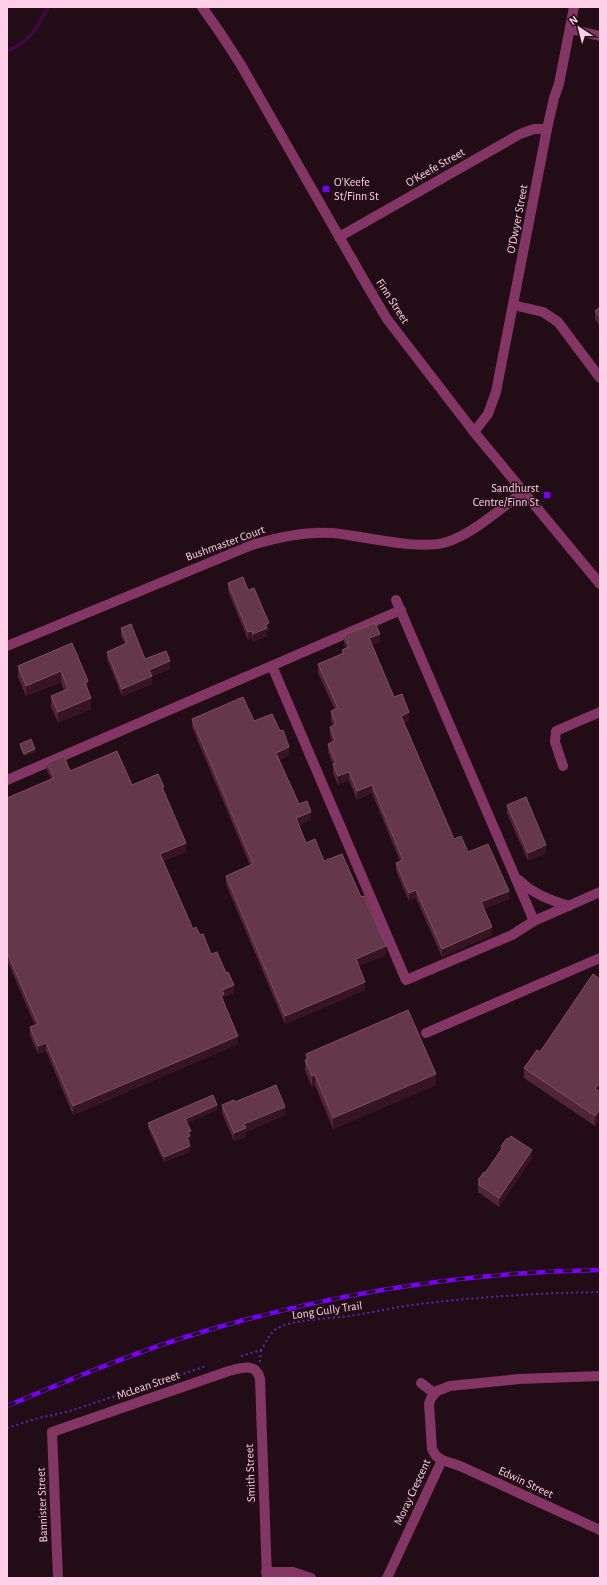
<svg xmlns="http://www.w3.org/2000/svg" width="607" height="1585" font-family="'Alegreya Sans',sans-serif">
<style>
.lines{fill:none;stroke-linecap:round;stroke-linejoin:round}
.stream{stroke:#400740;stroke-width:3.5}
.path{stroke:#5629b7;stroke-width:2;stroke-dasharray:2 3;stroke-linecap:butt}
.minor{stroke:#833663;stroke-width:10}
.rail-casing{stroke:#7600f9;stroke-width:4.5}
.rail{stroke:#220d16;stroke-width:3;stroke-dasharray:9;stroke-linecap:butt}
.wall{fill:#512537}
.shaded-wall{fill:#361422}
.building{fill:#64374a;stroke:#7c4f63}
.poi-dot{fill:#7600f9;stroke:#220d16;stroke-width:1.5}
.labels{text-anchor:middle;stroke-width:3;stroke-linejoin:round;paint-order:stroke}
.street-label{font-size:12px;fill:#ffcee7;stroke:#220d16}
.poi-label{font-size:12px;fill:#ffcee7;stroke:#220d16;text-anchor:start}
</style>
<rect width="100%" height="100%" fill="#220d16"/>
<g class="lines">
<!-- stream -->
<path class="stream" d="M 7,51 C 30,42 37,28 48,7"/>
<!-- path -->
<g class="path">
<path d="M 241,1356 L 261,1350 C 267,1341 270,1331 280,1327 C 297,1319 329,1319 349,1316 C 370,1313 391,1308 412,1305 C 474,1297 537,1293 600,1292"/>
<polyline points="260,1362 261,1350"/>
<polyline points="174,1377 206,1366"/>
<polyline points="7,1428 35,1419 70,1411 170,1378"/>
</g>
<!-- minor -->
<g class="minor">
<polyline points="202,7 221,34 241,65 365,282 387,319 474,432 600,584"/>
<polyline points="570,29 600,36"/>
<polyline points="339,237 520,134 534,129 547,129"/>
<polyline points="513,305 543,312 558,322 600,378"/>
<polyline points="474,432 488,414 496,392 547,129 554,98 559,84 574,7"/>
<polyline points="396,600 534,921"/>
<path d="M 7,646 L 252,545 C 278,537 305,531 333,533 C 364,536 419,551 447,542 C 474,533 500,509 523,492"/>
<polyline points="272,666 406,980 512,935 534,921 600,892"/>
<polyline points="563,766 555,742 556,731 600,712"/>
<polyline points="7,780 401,610"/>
<path d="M 519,880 C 533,894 550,900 569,906"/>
<polyline points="426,1033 600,958"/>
<polyline points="421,1383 434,1393"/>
<polyline points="442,1460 460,1466 600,1530"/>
<polyline points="266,1572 293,1572 311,1578"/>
<path d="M 58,1578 L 52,1432 L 229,1371 C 241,1368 256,1362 260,1379 L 267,1578"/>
<polyline points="387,1578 442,1460 436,1456 432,1449 429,1404 431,1398 437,1391 450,1386 519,1379 600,1376"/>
</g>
<!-- rail casing -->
<g class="rail-casing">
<path id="rail" d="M 7,1406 C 64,1382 121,1358 179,1339 C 316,1296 457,1272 600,1270"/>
</g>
<!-- rail -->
<use href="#rail" class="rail"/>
</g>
<!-- wall -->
<g class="wall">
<polygon points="600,307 600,335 599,334 599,326 600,326 595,319 595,311"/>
<polygon points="228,583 248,590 269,631 267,632 267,636 253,642 252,638 248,640 228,591"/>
<polygon points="121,628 145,659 170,669 152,676 152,684 122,696 107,659 107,652 125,644 121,636"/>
<polygon points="344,635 380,642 372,645 394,697 409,720 404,723 454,839 468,852 509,899 484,909 492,935 442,957 416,898 409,901 396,871 396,863 400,861 372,793 357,800 349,780 338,785 333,773 333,764 328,752 328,744 332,742 330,735 330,727 333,725 331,720 331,711 335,710 318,673 318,664 342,654 342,650 346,648 344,643"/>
<polygon points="72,643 88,691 91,709 58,723 51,707 51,696 64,691 61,682 26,696 18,677 18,666"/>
<polygon points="192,719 254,721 289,755 279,760 299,804 311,820 299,825 306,843 361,897 386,955 358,966 365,990 285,1024 226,884 226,876 250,865 192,727"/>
<polygon points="20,744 35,752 24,756 20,747"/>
<polygon points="47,763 70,771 164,792 186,852 163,861 193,929 200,935 234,993 224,997 224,1002 238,1044 73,1115 46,1051 38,1054 30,1035 30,1027 35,1025 7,960 7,798 51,779 47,771"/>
<polygon points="507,805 546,853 528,861 507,813"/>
<polygon points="600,979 595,1126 524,1078 524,1068 540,1052"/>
<polygon points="306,1054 436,1085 333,1129 315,1085 312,1087 305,1070 305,1060 306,1059"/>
<polygon points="235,1102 285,1115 246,1132 246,1137 234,1141 222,1113 222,1105"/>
<polygon points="217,1110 187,1123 191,1137 190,1137 190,1142 189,1142 190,1152 164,1162 148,1128 148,1123"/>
<polygon points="501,1146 532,1158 499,1207 478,1192 478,1180 485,1173 501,1150"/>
</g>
<!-- shaded-wall -->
<g class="shaded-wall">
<polygon points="269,623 269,631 267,632 267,636 253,642 253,634 265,625"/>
<polygon points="252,631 252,638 248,640 248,632"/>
<polygon points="380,634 380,642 369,646 369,638"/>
<polygon points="170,661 170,669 152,676 152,684 122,696 122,689 149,670"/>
<polygon points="61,671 61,682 26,696 26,686"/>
<polygon points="88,681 88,692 85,683"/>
<polygon points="91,698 91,709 58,723 58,712"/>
<polygon points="409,712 409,720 401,724 401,716"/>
<polygon points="289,747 289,755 276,761 276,753"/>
<polygon points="35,749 35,752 24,756 24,754"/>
<polygon points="349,772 349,780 338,785 338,776"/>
<polygon points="372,785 372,793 357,800 357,791"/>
<polygon points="311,812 311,820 296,827 296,818"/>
<polygon points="186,843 186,852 160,862 160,854"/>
<polygon points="546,845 546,853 528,861 528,853"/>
<polygon points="416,890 416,898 409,901 409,893"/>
<polygon points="509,891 509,899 481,910 481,902"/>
<polygon points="492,927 492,935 442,957 442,949"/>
<polygon points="386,946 386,955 356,967 356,959"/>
<polygon points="365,982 365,990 285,1024 285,1016"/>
<polygon points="234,985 234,993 224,997 224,1003 221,996 222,990"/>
<polygon points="238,1036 238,1044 73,1115 73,1106"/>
<polygon points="46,1043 46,1051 38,1054 38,1046"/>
<polygon points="436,1074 436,1085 333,1129 333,1118"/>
<polygon points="315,1075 315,1085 312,1087 312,1076"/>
<polygon points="600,1083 600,1093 595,1089"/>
<polygon points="217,1105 217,1110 185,1124 185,1119"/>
<polygon points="285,1107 285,1115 246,1132 246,1137 234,1141 234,1133 244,1124"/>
<polygon points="600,1109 600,1120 595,1126 595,1116"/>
<polygon points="191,1131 190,1142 187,1143 187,1137 188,1132"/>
<polygon points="190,1146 190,1152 164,1162 164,1157"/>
<polygon points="532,1150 532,1158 499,1207 499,1198"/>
<polygon points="7,1165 8,1165 8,1173 7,1174"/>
</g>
<!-- building -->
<g class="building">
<polygon points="600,307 600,318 595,311"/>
<polygon points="243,577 248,590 254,588 269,623 265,625 267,628 253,634 252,631 248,632 228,583"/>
<polygon points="375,623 380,634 369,638 394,697 402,694 409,712 401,716 454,839 461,836 468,852 488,844 509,891 481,902 492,927 442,949 416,890 409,893 396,863 403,860 372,785 357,791 349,772 338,776 333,764 336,763 328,744 335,741 330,727 336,724 331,711 338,708 318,664 344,653 342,650 349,647 344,635"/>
<polygon points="131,624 145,659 166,651 170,661 149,670 152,676 122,689 107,652 127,643 121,628"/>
<polygon points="72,643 88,681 85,683 91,698 58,712 51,696 68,689 61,671 26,686 18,666"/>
<polygon points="243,697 254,721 272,714 280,731 283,730 289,747 276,753 299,804 307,801 311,812 296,818 306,843 315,839 324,861 342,854 361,897 364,896 386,946 356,959 365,982 285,1016 226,876 253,864 192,719"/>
<polygon points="31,739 35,749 24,754 20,744"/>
<polygon points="117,751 132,785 158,774 164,787 162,787 186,843 160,854 193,929 196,927 200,935 203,934 211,954 217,952 226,973 228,972 234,985 222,990 224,994 221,996 238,1036 73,1106 46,1043 38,1046 30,1027 38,1024 7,952 7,798 54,778 47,763 64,756 70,771"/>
<polygon points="526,797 546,845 528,853 507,805"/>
<polygon points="593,974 600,979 600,1083 595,1089 600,1092 600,1109 595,1116 524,1068 537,1050 540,1052"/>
<polygon points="408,1010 436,1074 333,1118 315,1075 312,1076 305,1060 308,1058 306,1054"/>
<polygon points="276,1085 285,1107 244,1124 246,1128 234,1133 222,1105 234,1100 235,1102"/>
<polygon points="213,1095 217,1105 185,1119 191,1131 188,1132 190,1136 187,1137 190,1146 164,1157 148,1123"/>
<polygon points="511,1136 532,1150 499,1198 478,1184 480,1181 478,1180 484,1172 485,1173 503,1147 501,1146 507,1138 508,1139"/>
</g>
<!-- markers -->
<g class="poi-dot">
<rect x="322" y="185" width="8" height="8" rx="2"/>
<rect x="543" y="491" width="8" height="8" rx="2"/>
</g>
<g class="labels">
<!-- street labels -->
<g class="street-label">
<text transform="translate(435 167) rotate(-30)" y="4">O'Keefe Street</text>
<text transform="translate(517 219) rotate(-79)" y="4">O'Dwyer Street</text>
<text transform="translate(393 301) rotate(57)" y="4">Finn Street</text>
<text transform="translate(225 543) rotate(-20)" y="4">Bushmaster Court</text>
<text transform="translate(327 1310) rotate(-8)" y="4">Long Gully Trail</text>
<text transform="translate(148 1385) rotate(-19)" y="4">McLean Street</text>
<text transform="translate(250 1473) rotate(-92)" y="4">Smith Street</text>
<text transform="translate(526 1482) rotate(25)" y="4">Edwin Street</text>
<text transform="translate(412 1492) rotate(-65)" y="4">Moray Crescent</text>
<text transform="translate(42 1505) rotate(-92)" y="4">Bannister Street</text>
</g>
<!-- poi labels -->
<g class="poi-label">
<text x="334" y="186">O'Keefe<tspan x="334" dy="14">St/Finn St</tspan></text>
<text x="539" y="492" text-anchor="end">Sandhurst<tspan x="539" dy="14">Centre/Finn St</tspan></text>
</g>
</g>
<!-- border -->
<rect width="607" height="1585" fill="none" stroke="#ffcee7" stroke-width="16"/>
<!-- north arrow -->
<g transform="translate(579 28) rotate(324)" stroke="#220d16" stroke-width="3" paint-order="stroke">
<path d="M0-3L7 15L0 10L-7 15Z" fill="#ffcee7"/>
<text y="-6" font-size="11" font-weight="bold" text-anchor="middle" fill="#ffcee7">N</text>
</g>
</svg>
